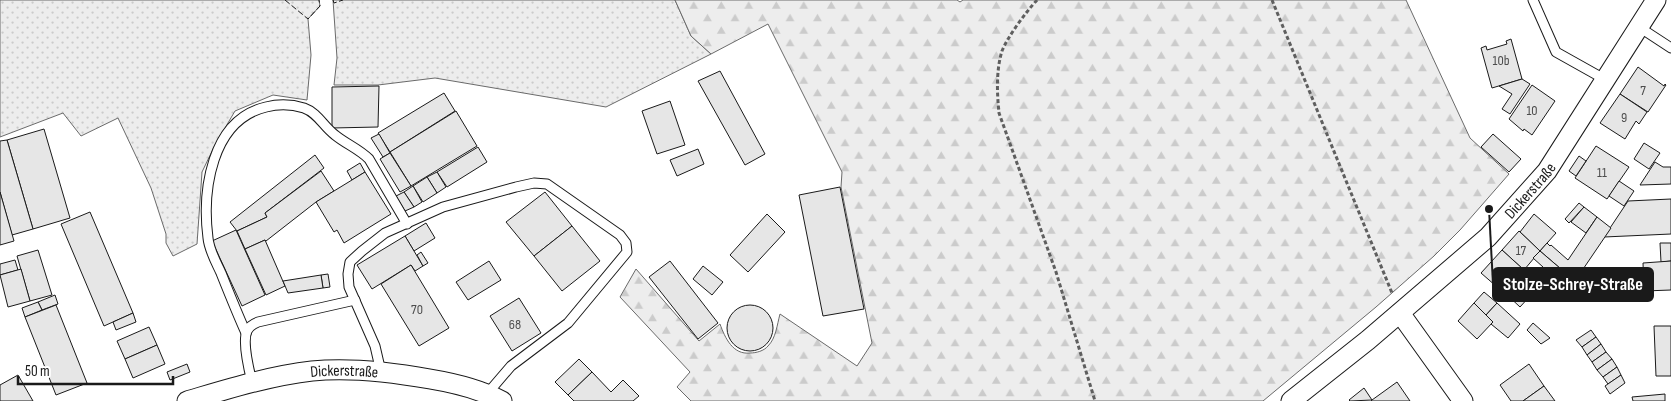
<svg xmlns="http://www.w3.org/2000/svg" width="1671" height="401" font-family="'Sofia Sans Condensed',sans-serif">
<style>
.grass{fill:url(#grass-dots);stroke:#6a6a6a}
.forest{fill:url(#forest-firs);stroke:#6a6a6a}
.building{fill:#e6e6e6;stroke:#1a1a1a}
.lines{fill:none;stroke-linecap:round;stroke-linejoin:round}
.lane-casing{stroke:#1a1a1a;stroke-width:11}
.street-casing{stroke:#1a1a1a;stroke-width:21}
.path{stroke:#5f5f5f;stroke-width:3;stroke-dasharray:4 2.5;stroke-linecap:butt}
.lane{stroke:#fff;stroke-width:9}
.street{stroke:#fff;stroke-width:19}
.fence{stroke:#1a1a1a;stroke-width:1;stroke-dasharray:6 2.5;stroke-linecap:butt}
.labels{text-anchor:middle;stroke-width:4;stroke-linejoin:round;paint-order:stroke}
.number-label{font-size:14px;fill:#4d4d4d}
.street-label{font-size:16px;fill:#1a1a1a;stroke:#fff}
.leader{fill:none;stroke:#1a1a1a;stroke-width:2}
.callout-dot{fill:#1a1a1a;stroke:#fff;stroke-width:2}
.callout{fill:#1a1a1a;stroke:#1a1a1a;stroke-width:2}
.callout-label{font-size:18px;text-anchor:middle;font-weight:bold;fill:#fff}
</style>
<defs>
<pattern id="grass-dots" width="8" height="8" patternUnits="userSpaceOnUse" patternTransform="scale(1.25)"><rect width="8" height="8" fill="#ededed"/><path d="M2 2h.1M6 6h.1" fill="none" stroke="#cbcbcb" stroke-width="1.8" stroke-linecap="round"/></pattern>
<pattern id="forest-firs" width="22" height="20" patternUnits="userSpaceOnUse" patternTransform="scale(1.25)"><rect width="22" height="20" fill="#ededed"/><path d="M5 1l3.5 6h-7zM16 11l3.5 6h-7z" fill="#cbcbcb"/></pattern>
</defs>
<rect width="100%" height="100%" fill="#fff"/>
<!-- grass -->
<g class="grass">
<polygon points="0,0 319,0 320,6 308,19 311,55 307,100 273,95 235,111 215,145 202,172 197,244 173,256 166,243 166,234 151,188 118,118 81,136 63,113 0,137"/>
<polygon points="333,0 675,0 691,36 711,54 606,107 435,78 378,85 334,85 337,58"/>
</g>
<!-- forest -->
<path class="forest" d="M 675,0 L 957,0 L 960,2 L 963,0 L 1406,0 L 1470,138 L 1509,174 L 1460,230 L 1434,256 L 1376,307 L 1263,401 L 691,401 L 677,387 L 690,372 L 620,297 L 636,269 L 699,341 L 720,324 C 725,338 733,355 750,353 C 756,353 764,351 768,346 C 776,338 777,325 780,314 L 857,366 L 872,343 L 841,187 L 842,172 L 768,24 L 711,54 L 691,36 Z"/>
<!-- building -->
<g class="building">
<polygon points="1511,39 1522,79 1492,88 1481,48 1486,46 1487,50 1507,44 1506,41"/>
<polygon points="1638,67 1664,86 1665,84 1666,85 1648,112 1620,94"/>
<polygon points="720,71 765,154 745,165 698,81"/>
<polygon points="1522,79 1530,84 1510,114 1502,109 1512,94 1499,86"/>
<polygon points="1532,85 1555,101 1532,135 1524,129 1523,131 1509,119"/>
<polygon points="379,86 378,127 332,128 332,87"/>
<polygon points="444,93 455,111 390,152 378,133"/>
<polygon points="1620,94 1647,112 1639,124 1636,121 1625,139 1600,123"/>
<polygon points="670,101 685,145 657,154 642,111"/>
<polygon points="456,111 477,146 411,186 390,152"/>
<polygon points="44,129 70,218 33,229 7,140"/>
<polygon points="379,134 390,153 383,157 371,138"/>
<polygon points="1493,134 1521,159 1509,172 1481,147"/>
<polygon points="7,140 33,229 12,235 0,192 0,141"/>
<polygon points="1644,143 1660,153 1649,169 1634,159"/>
<polygon points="1596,146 1629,167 1607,199 1575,178"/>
<polygon points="478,147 487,162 447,187 437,172"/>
<polygon points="698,149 704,164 677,176 670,160"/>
<polygon points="390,153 411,186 400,192 380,159"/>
<polygon points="315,155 324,168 265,213 267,217 237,231 230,222"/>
<polygon points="1579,156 1586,161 1576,176 1569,171"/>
<polygon points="1655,162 1663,167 1671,167 1671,184 1640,185"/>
<polygon points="360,163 365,172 352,180 347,171"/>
<polygon points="321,171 334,191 316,202 266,241 265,240 245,249 237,231 267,217 265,213"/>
<polygon points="365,172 391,214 344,243 337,230 334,232 316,202"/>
<polygon points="437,172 446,187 437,193 427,177"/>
<polygon points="427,177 437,193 423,202 413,186"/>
<polygon points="1619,181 1634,191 1624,206 1609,196"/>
<polygon points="413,186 422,202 414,207 404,192"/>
<polygon points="840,187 864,309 823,316 799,195"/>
<polygon points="0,192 14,241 0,245"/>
<polygon points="404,192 414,207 405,211 396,196"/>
<polygon points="545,192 572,226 534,256 506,222"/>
<polygon points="1671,199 1671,234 1604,237 1628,201"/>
<polygon points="1579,203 1584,207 1569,223 1565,219"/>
<polygon points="1584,207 1597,217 1586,233 1571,222"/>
<polygon points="90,212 133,313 104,326 61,224"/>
<polygon points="767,214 785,232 748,272 730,255"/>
<polygon points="1534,214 1556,233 1540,251 1519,231 1520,232"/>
<polygon points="1597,217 1611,228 1575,281 1540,251 1547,243 1550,246 1551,245 1568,260"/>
<polygon points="426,223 435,238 414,251 405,236"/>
<polygon points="572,226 600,261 562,291 534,256"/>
<polygon points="236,230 265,295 242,306 212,241"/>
<polygon points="1519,231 1540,251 1524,270 1502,250"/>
<polygon points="405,236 423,266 415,271 411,265 372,289 357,265"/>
<polygon points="265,240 285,286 266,295 245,249"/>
<polygon points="1660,243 1671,243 1671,261 1661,262"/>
<polygon points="38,250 52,295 30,301 17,256"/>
<polygon points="1502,250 1524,270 1504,293 1481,273"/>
<polygon points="1540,251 1575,281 1567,290 1541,268 1543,267 1533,258"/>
<polygon points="421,252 428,263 423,266 417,255"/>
<polygon points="15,260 18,270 0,275 0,264"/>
<polygon points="489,261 501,280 468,300 456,282"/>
<polygon points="670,261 718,323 698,339 649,277"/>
<polygon points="1671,261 1671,290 1644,291 1643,263"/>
<polygon points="411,265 449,328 419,346 381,284"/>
<polygon points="703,266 723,282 712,295 693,279"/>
<polygon points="21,269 30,301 8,307 0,275"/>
<polygon points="328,274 330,287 323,288 321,275"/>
<polygon points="321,275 323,288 288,293 283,281"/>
<polygon points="1514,282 1530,296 1520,307 1504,292"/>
<polygon points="1484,292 1497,303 1486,315 1474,303"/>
<polygon points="55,295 58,304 42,310 38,302"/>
<polygon points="519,298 541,333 512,351 490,316"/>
<polygon points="38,302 42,310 25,317 22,308"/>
<polygon points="1474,303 1493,322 1477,339 1458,321"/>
<polygon points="1497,303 1520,324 1508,338 1491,324 1493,322 1486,315"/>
<polygon points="56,305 87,383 56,395 25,317"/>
<circle cx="750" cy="328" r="23"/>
<polygon points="133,313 136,322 116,330 113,322"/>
<polygon points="1533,323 1550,338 1541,344 1527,330"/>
<polygon points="1654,326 1671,326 1671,376 1656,376"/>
<polygon points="149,327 157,345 125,359 117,341"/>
<polygon points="1591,330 1596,337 1582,347 1576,340"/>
<polygon points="1596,337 1601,344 1587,355 1582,347"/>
<polygon points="1601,344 1606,352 1592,362 1587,355"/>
<polygon points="157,345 165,364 133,378 125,359"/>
<polygon points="1606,352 1612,359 1597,370 1592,362"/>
<polygon points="579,359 592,372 568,395 555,382"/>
<polygon points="1612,359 1617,367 1603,377 1597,370"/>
<polygon points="187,364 190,372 170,380 167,372"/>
<polygon points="1529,364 1544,386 1523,401 1511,401 1500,385"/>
<polygon points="1617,367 1621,375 1608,384 1603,377"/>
<polygon points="592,372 611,392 623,380 639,396 633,401 574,401 568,395"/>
<polygon points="18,375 33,401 0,401 0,385"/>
<polygon points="1621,375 1625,383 1610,394 1605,386"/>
<polygon points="1397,382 1410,401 1371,401 1372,400"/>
<polygon points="1544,386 1555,401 1523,401"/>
<polygon points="1364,388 1372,400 1350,401 1349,400"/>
<polygon points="1665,394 1665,401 1633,401 1632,397"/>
</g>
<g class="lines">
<!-- lane casing -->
<g class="lane-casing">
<g id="lane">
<polyline points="1533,0 1556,52 1606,80"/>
<polyline points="1639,27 1671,48"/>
<path d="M 246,333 C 237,313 229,293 221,273 C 216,262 209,250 208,238 C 202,191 211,120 266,107 C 278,104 291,104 304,108 C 318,113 323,126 335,135 C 346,144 359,149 369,159 L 407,224"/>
<polyline points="381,372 375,346 349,287 348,274 350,262 362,251 385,233 443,207 516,187 534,183 547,184 620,235 626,243 627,252 568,323 511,366 487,394"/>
<path d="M 252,382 C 249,370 242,342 247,331 C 249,326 253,324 258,322 L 355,300"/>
</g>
</g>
<!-- street casing -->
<g class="street-casing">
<g id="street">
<polyline points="1400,313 1463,401"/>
<path id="s1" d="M 187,401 C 228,389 269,376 312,371 C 351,367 391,372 430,379 C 454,383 480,389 502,401"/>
<path id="s2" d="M 1291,401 L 1368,340 L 1488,237 L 1547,171 L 1656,0"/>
</g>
</g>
<!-- path -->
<g class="path">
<path d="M 1037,0 C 1026,12 1008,36 1002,51 C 996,70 997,94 999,113 L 1056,272 L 1095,401"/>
<polyline points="1272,0 1392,293"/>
</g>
<!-- lane -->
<use href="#lane" class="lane"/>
<!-- street -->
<use href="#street" class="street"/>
<!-- fence -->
<g class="fence">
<polyline points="285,0 308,19 320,6 319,0"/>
<polyline points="333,0 334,3 343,0"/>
</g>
</g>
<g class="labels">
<!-- number labels -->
<g class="number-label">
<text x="1501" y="65">10b</text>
<text x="1643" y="95">7</text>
<text x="1532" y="115">10</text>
<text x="1624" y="122">9</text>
<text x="1602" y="177">11</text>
<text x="1521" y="255">17</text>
<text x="417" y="314">70</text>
<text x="515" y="329">68</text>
</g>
<!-- street labels -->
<g class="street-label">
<text dy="6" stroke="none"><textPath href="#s2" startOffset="319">Dickerstraße</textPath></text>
<text dy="6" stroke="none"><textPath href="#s1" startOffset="161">Dickerstraße</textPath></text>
</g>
</g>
<!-- callouts -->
<path class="leader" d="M1489 209L1493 284"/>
<circle class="callout-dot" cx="1489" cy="209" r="5"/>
<rect class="callout" x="1493" y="268" width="160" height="33" rx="5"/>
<g class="callout-label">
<text x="1573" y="290">Stolze-Schrey-Straße</text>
</g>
<!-- scale -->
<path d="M18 376v8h155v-8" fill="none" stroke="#1a1a1a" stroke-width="2.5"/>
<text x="25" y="376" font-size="15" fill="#1a1a1a" stroke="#ffffff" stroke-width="4" paint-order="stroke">50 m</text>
</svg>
